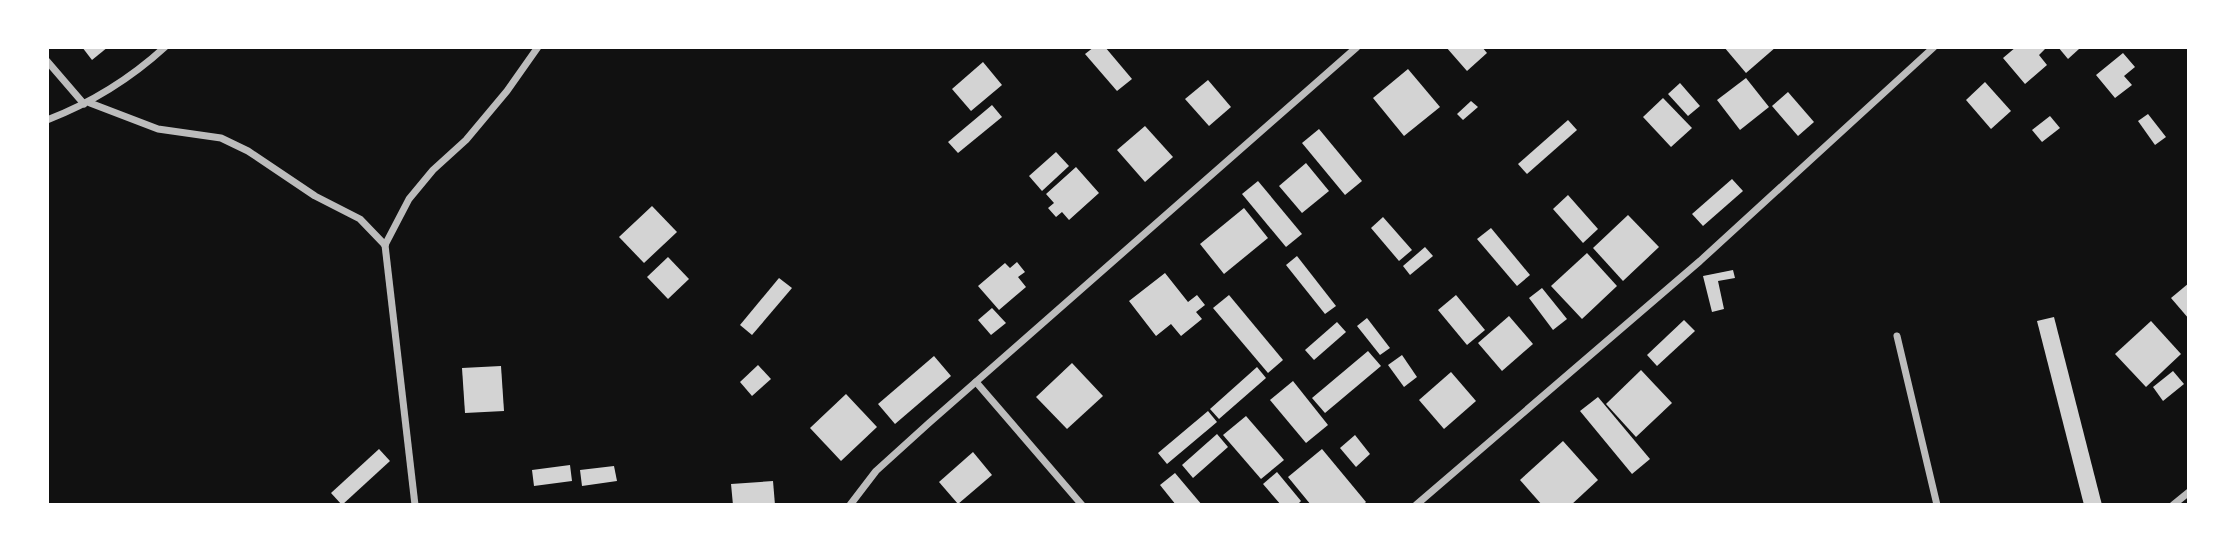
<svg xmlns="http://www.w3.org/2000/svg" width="2236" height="552" font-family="Mulish,sans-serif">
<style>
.building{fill:#d3d3d3}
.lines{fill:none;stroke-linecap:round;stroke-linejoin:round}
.minor{stroke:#bcbcbc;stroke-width:7}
</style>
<rect width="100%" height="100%" fill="#111"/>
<!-- building -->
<g class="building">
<polygon points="82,47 108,47 92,60"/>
<polygon points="1094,47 1105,47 1132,79 1117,91 1085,54"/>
<polygon points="1446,47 1482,47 1487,53 1467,71"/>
<polygon points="1724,47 1776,47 1746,73"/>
<polygon points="2016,47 2043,47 2045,49 2039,55 2047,65 2025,84 2003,58"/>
<polygon points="2058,47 2077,47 2079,49 2068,59"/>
<polygon points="2123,53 2135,67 2124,76 2132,85 2115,98 2096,75"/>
<polygon points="983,62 1002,85 971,111 952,89"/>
<polygon points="1408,69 1440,107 1404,136 1373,98"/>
<polygon points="1746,78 1769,107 1740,130 1717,100"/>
<polygon points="1208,80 1231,107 1209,126 1185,99"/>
<polygon points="1985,82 2011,111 1991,129 1966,100"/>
<polygon points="1680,83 1700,106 1688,116 1668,94"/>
<polygon points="1788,92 1814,122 1798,136 1772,106"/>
<polygon points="1663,98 1692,128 1671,147 1643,117"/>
<polygon points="1471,101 1478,107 1463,120 1457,114"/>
<polygon points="992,105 1002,117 958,153 948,142"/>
<polygon points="2148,114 2166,137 2155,145 2138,121"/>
<polygon points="2050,116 2060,128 2042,142 2032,130"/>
<polygon points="1568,120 1577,130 1527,174 1518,164"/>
<polygon points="1145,126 1173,157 1145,182 1117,150"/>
<polygon points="1319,129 1362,181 1345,195 1302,143"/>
<polygon points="1056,152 1069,166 1042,191 1029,176"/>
<polygon points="1306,163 1329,191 1302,213 1279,186"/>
<polygon points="1076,167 1099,193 1069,220 1062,212 1056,217 1048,208 1054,203 1046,194"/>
<polygon points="1732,179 1743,191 1703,226 1692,214"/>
<polygon points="1258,181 1302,234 1286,247 1242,194"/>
<polygon points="1568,195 1598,229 1583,243 1553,209"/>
<polygon points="652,206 677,232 644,263 619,237"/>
<polygon points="1244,208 1268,238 1224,274 1200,244"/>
<polygon points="1628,215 1659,247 1623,281 1593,248"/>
<polygon points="1383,217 1412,250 1399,261 1371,228"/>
<polygon points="1491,228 1530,275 1517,286 1477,239"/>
<polygon points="1425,247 1433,256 1410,275 1403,266"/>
<polygon points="1587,253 1617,286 1582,319 1551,286"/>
<polygon points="1297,256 1336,306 1325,314 1286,265"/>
<polygon points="668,257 689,279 668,299 647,277"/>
<polygon points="1017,262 1025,272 1018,277 1026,287 999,310 978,286 1005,263 1010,268"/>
<polygon points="1733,270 1735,278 1718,281 1724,309 1712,312 1703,276"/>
<polygon points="1165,273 1188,302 1197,295 1205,305 1196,312 1202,319 1181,336 1171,324 1156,336 1129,301"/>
<polygon points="779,278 792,288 752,335 740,325"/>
<polygon points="2189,283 2189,319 2171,298"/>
<polygon points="1542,288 1567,319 1553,330 1529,298"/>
<polygon points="1229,295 1283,360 1268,373 1213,308"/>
<polygon points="1456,295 1485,330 1467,345 1438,310"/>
<polygon points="992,308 1006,323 991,335 978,320"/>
<polygon points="1509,316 1533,344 1502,371 1478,343"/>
<polygon points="2054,317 2102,505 2084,505 2037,321"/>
<polygon points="1367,318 1390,348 1380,355 1357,326"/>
<polygon points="1684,320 1695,331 1657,366 1647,355"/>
<polygon points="2151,321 2181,354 2146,387 2115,354"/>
<polygon points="1337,322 1346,332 1314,360 1305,350"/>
<polygon points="1368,351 1381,366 1325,413 1312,398"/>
<polygon points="1402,355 1417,377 1404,387 1388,365"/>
<polygon points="934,356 951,376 895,424 878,404"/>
<polygon points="1072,363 1103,396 1067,429 1036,397"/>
<polygon points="758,365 771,379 752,396 740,382"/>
<polygon points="501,366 504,411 465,413 462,368"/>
<polygon points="1257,367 1266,378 1219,419 1210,409"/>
<polygon points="1641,370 1672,403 1636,437 1606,404"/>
<polygon points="2173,371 2184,384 2163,401 2153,387"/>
<polygon points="1451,372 1476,401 1444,429 1419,400"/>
<polygon points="1293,381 1328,425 1306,443 1270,400"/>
<polygon points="846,394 877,427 841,461 810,428"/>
<polygon points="1598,397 1650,459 1632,474 1580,411"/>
<polygon points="1208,411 1217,422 1167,464 1158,453"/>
<polygon points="1246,416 1284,460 1261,479 1223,435"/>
<polygon points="1217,434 1228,447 1193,478 1182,465"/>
<polygon points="1355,435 1370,454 1356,467 1340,448"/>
<polygon points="1563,441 1598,480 1571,505 1542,505 1520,480"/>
<polygon points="379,449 390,461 342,505 331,493"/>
<polygon points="1322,449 1366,502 1363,505 1311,505 1288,477"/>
<polygon points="973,452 992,475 958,504 939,482"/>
<polygon points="570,465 572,481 534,486 532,470"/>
<polygon points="614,466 617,481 582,486 580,470"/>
<polygon points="1277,472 1301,501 1297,505 1281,505 1263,484"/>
<polygon points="1175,473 1202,505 1176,505 1160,485"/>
<polygon points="773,481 775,505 733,505 731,484"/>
</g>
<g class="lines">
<!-- minor -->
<g class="minor">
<polyline points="47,61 84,104"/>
<polyline points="90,103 158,129 221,138 248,151 315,196 360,219 385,245"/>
<path d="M 47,120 C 91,103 130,79 165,47"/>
<polyline points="385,245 415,505"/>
<polyline points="385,245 409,199 433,170 466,140 507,91 538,47"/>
<polyline points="1897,336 1937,505"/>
<polyline points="976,382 1082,505"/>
<polyline points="850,505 876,471 929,423 1357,47"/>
<polyline points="1416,505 1700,261 1934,47"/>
<polyline points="2173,505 2189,492"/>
</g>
</g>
<!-- border -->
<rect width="2236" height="552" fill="none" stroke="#ffffff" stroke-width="98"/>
</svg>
